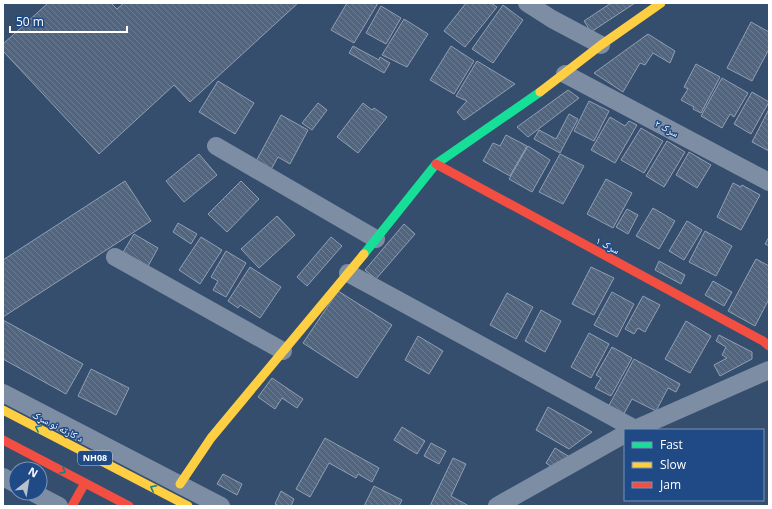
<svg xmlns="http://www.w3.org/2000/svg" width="772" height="509" font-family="'Open Sans','Noto Naskh Arabic',sans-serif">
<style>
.building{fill:url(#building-back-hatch);stroke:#909eb2}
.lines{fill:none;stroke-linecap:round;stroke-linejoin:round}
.street{stroke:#7d8ea4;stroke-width:18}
.fast{stroke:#16e098;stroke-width:9}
.slow{stroke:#ffcf43;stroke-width:9}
.jam{stroke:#f24e42;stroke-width:9}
.oneway{stroke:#1c7e8c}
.labels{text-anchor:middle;stroke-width:3;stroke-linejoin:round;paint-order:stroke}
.shield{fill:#1f4a85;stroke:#bcc9da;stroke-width:1}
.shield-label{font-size:9px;font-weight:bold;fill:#fff}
.street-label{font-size:10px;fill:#fff;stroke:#1f4a85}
</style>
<defs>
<pattern id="building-back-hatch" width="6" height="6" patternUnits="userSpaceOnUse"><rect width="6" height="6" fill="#52657f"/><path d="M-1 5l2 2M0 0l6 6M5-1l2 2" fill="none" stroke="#6c7c92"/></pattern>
</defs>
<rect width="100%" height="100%" fill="#364e6e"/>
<!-- building -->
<g class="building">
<polygon points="48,3 111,3 117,9 124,3 298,3 190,102 174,85 99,154 3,51 3,44"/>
<polygon points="347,3 378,3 354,43 331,30"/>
<polygon points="466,3 491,3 497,7 465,47 444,31"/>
<polygon points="611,3 635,3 591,32 584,21"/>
<polygon points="503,5 523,20 493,63 472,49"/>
<polygon points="381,6 401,18 386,44 366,33"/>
<polygon points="404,19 428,34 407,67 382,55"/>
<polygon points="751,22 769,32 769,49 752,81 727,68"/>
<polygon points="648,34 675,51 670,63 653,53 645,65 640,63 623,92 594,73"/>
<polygon points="353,46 379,60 380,57 390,63 384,73 349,53"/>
<polygon points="451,46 474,61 454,94 430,80"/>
<polygon points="477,61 515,84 464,120 457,112 467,101 456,96"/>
<polygon points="696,64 720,77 701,113 693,109 694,107 681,100 688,89 684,87"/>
<polygon points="722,78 748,93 734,117 730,114 722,128 701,116"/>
<polygon points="218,81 254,103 235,134 199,112"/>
<polygon points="568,90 579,98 528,137 517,127"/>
<polygon points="752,92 769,102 751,134 734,124"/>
<polygon points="589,101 609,111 594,141 574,131"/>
<polygon points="318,103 327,110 312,130 302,123"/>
<polygon points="363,103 372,110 374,108 387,117 358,153 337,137"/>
<polygon points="769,109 769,151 752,142"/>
<polygon points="569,114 578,119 560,153 534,139 539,130 556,139"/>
<polygon points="281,115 308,130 290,164 278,157 269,173 254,165"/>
<polygon points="610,117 625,126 629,121 637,125 615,163 591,150"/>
<polygon points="641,128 663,141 644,173 621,160"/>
<polygon points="506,135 527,146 510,176 483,161 493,143 500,146"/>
<polygon points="667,141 685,152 664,187 646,176"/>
<polygon points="528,146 550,160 532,192 509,179"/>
<polygon points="689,152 711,165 697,188 676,175"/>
<polygon points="199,154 217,175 184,202 166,181"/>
<polygon points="560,154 584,166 563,204 539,192"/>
<polygon points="606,179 632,193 613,228 587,214"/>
<polygon points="125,181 151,221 3,317 3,260"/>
<polygon points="241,181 259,199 227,232 208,214"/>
<polygon points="733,183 741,187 742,185 760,195 741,230 717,217"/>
<polygon points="653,208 675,221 659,249 636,236"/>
<polygon points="627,209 638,215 628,234 616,227"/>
<polygon points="277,216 295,235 259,268 241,249"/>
<polygon points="687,221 702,230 684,260 669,251"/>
<polygon points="178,223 197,234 191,244 173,232"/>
<polygon points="404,224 415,234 376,279 365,270"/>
<polygon points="705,231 732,246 716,276 689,262"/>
<polygon points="134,234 158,248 147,268 122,254"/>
<polygon points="201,237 222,250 200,284 179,270"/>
<polygon points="331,237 342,246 307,286 297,277"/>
<polygon points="769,237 769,246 765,244"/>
<polygon points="226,251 246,263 226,297 213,290 218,281 211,277"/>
<polygon points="756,259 769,266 769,299 755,326 728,311"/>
<polygon points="659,261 685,275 681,284 655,270"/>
<polygon points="250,267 281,287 260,318 240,305 238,308 228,301"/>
<polygon points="591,267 614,278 594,315 572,304"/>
<polygon points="713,281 732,292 724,306 705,295"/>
<polygon points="338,291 392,325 357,378 303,343"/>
<polygon points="612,292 634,304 617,337 594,325"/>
<polygon points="507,293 533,307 516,339 490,325"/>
<polygon points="643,296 660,305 645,332 638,328 634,334 625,329"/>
<polygon points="541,310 561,321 545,352 525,341"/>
<polygon points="3,320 83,364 66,394 3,359"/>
<polygon points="686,321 711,336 690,373 665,359"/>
<polygon points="589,333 609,344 591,378 571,367"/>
<polygon points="719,335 752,352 752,359 720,376 714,365 727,358 722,355 726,347 716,341"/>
<polygon points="418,336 443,351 429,374 405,360"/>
<polygon points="612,347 632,358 611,396 595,388 601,378 596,375"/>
<polygon points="634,359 680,384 676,392 668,388 656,411 632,399 621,419 606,411"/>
<polygon points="91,369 129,388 116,415 78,396"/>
<polygon points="272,378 303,399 297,408 282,398 275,409 258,397"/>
<polygon points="548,407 592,432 569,449 536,430"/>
<polygon points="402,427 425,441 417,454 394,440"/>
<polygon points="325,438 379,468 372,482 358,474 356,478 329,463 310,497 296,489"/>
<polygon points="431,443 446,451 439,464 424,456"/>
<polygon points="555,448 573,459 555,469 546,463"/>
<polygon points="453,458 466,464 451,496 469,506 430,506"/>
<polygon points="223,474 242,484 237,495 217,484"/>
<polygon points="374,486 402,500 399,506 364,506"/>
<polygon points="281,491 294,499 291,506 279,506 275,504"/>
</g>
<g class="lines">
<!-- street -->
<g class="street">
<polyline points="527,3 552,19 601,45"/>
<polyline points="565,74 769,182"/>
<polyline points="216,146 376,239"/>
<polyline points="115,257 283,351"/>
<polyline points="348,273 635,429"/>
<polyline points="3,393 221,506"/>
<polyline points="633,430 769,370"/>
<polyline points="3,477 16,484"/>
<polyline points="34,493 59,506"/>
<polyline points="497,506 625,434"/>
</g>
<!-- fast -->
<polyline class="fast" points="364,254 436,164 540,92"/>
<!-- slow -->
<g class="slow">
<polyline points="540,92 601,45 661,3"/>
<polyline points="3,410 188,506"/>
<polyline points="180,484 211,438 364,254"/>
</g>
<!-- jam -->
<g class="jam">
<polyline points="436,164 763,341 769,346"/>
<polyline points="3,440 129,506"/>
<polyline points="72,506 85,483"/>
</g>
</g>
<!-- one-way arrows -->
<defs><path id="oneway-chevron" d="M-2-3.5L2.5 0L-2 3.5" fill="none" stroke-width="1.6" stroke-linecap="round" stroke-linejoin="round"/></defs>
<g class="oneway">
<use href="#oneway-chevron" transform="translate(38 428) rotate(-153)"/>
<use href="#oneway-chevron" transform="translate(63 471) rotate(27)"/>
<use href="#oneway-chevron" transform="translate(153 488) rotate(-153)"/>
</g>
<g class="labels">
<!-- shield labels -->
<rect class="shield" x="78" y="451" width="34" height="14" rx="3"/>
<g class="shield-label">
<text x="95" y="461">NH08</text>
</g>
<!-- street labels -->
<g class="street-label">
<text transform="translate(667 128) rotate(28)" y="4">سرک ۲</text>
<text transform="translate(608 245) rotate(28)" y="4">سرک ۱</text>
<text transform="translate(58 426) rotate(27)" y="4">د کارته نو سړک</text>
</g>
</g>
<!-- border -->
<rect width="772" height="509" fill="none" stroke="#ffffff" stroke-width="8"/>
<!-- legend -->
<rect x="624" y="429" width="140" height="72" fill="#1f4a85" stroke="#7992b6"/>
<rect x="632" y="442" width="20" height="6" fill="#16e098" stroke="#7992b6"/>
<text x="660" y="449" font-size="12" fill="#ffffff">Fast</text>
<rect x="632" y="462" width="20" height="6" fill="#ffcf43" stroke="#7992b6"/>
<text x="660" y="469" font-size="12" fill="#ffffff">Slow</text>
<rect x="632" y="482" width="20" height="6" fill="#f24e42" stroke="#7992b6"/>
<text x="660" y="489" font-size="12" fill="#ffffff">Jam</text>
<!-- north arrow -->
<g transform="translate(28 481) rotate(30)"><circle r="19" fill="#1f4a85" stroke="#7992b6"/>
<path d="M0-3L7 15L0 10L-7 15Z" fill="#b9c1cc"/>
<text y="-6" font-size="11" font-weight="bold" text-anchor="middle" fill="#ffffff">N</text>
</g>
<!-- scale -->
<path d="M10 26v6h117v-6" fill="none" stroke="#ffffff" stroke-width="2"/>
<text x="16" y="26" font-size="12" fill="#ffffff" stroke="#1f4a85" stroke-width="3" paint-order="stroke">50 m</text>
</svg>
